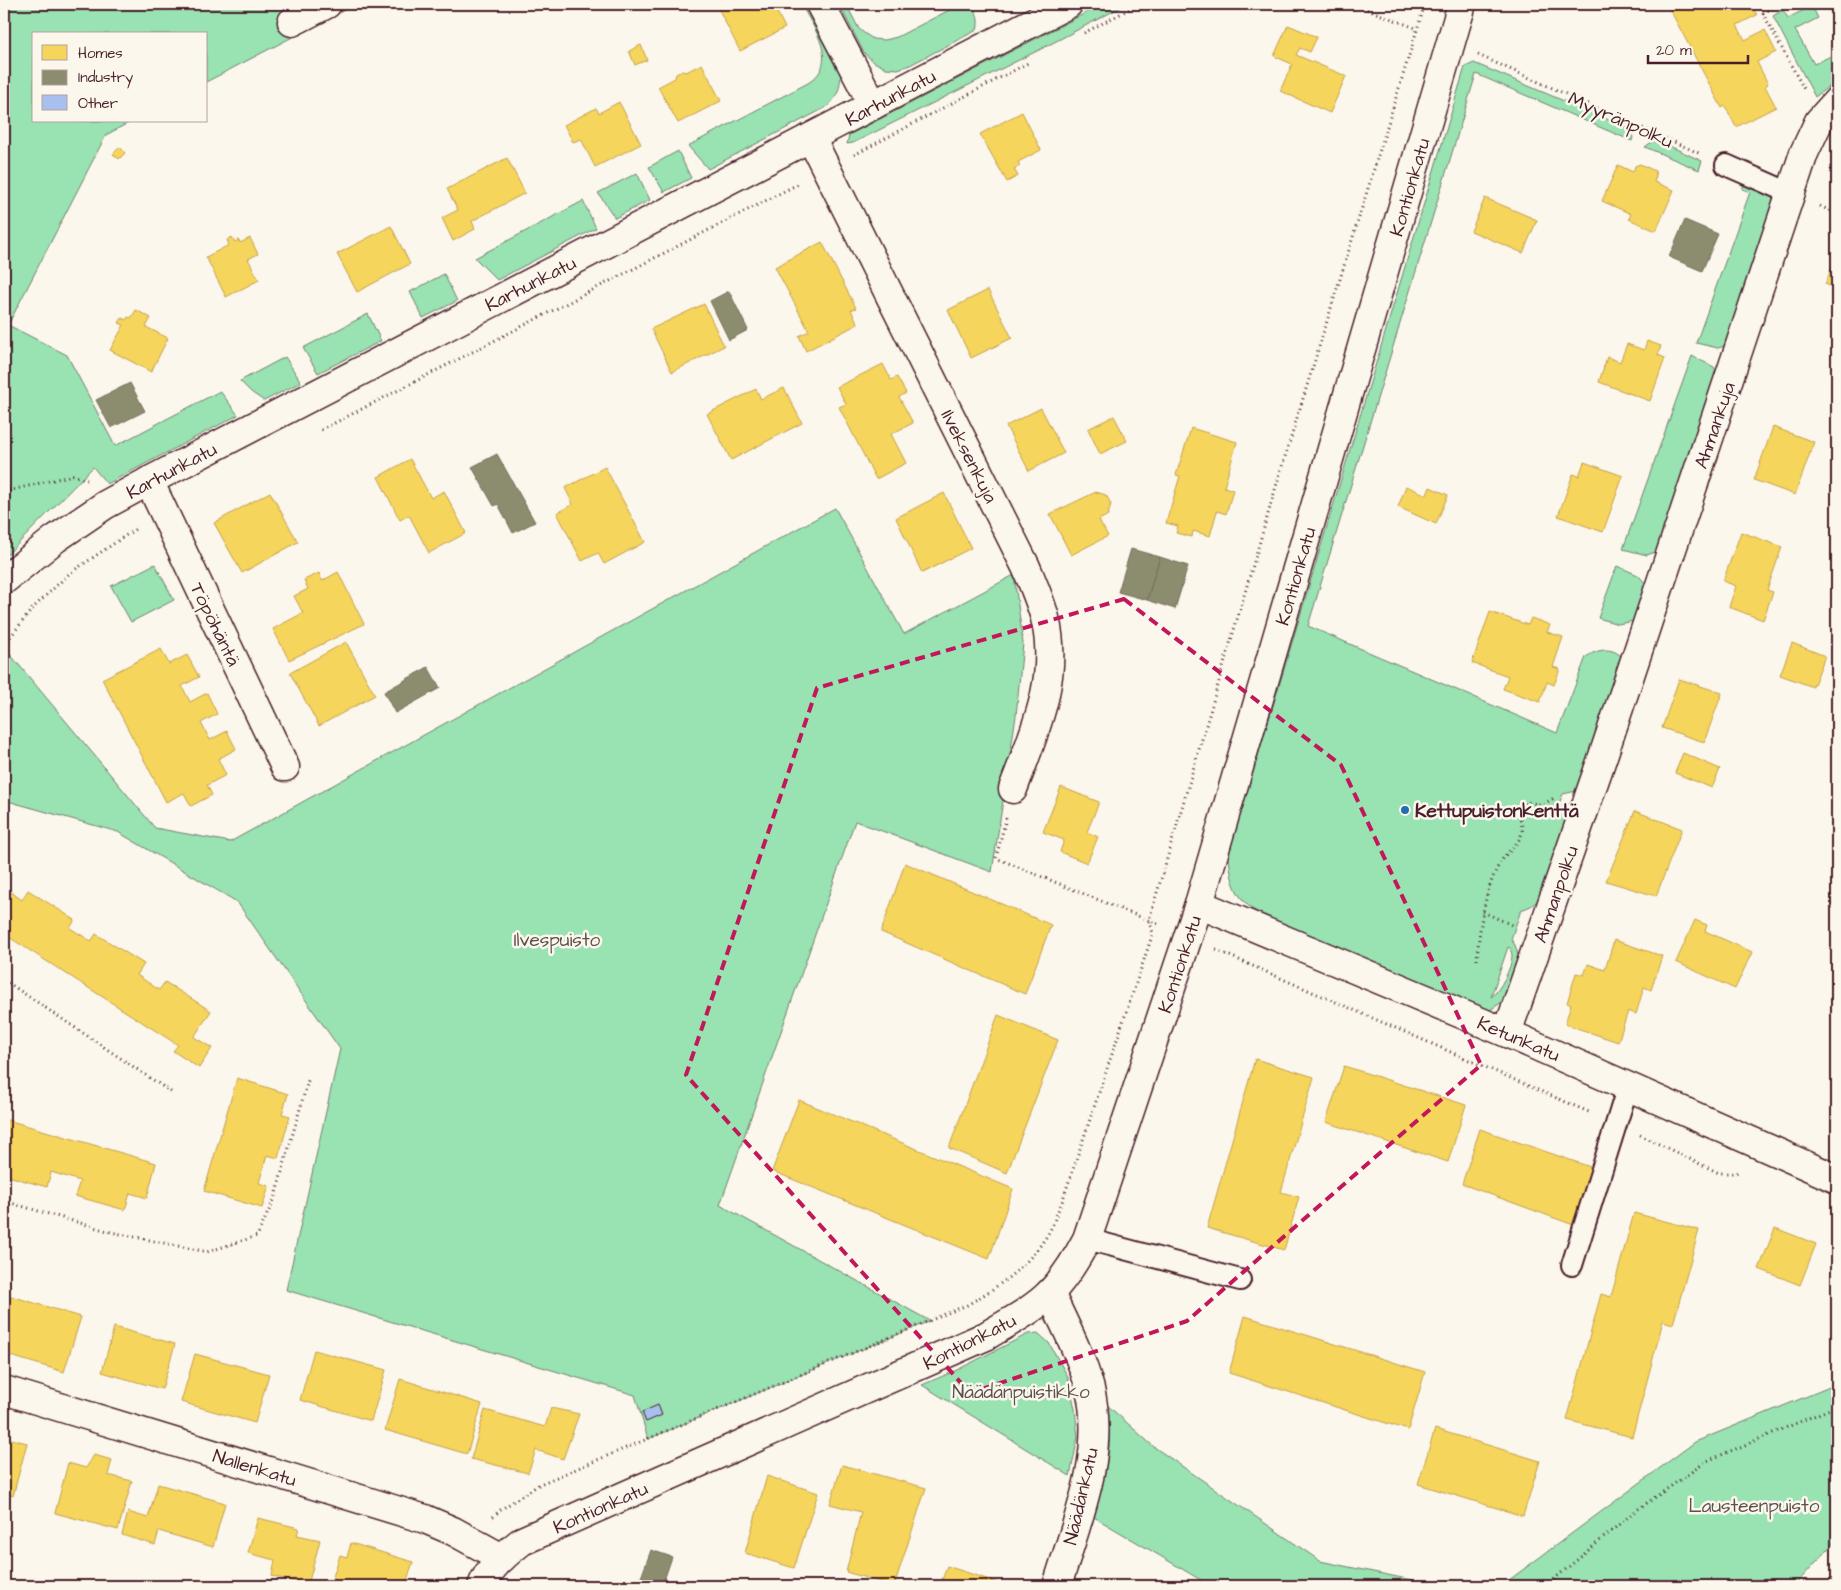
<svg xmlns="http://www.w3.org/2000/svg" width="1841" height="1590" font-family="'Architects Daughter',sans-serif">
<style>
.green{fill:#99e2b1;stroke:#72806e;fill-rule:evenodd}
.homes{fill:#f6d55c;stroke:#c29e4d}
.industry{fill:#8c8c6e;stroke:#786b5a}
.building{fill:#a7c0ee;stroke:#4a1f2b}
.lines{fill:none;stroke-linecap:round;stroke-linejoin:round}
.service-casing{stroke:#4a1f2b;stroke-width:24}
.minor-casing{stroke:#4a1f2b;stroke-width:31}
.tertiary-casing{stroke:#4a1f2b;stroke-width:31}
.path{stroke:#4a1f2b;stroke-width:3;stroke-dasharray:1 4;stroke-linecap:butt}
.service{stroke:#fbf7ec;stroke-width:20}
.minor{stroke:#fbf7ec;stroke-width:28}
.tertiary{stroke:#fbf7ec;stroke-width:28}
.marked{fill:none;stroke:#c2185b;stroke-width:4;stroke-dasharray:10 6;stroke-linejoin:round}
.poi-dot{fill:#1f6fb2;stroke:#fbf7ec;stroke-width:2}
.labels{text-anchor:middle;stroke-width:5;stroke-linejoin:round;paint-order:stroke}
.street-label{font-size:19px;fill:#4a1f2b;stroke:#fbf7ec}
.poi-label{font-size:19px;font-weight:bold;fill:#4a1f2b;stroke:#fbf7ec;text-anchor:start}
.park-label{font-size:19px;fill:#5e504c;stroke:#fbf7ec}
</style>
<rect width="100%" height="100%" fill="#fbf7ec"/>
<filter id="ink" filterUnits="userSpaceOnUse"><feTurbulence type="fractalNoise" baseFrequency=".02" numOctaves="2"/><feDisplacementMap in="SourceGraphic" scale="10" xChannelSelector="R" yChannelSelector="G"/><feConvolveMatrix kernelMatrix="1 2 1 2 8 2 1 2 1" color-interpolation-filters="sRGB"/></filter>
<g filter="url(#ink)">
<!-- green -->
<g class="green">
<polygon points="4,4 308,4 296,29 344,4 356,4 206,82 206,34 34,34 34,121 132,121 106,135 8,325 67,355 115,446 220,391 238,415 107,484 93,467 4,558"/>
<path d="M 801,4 L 808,4 L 840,67 C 842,83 839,98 825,108 L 708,169 L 688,146 L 808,83 C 841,62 813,28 801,4 Z"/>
<path d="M 839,4 L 846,4 L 859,29 L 864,33 L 873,39 L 885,40 L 897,37 L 961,4 L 970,4 C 977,11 980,19 977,30 L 910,65 L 898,69 L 886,68 L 874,62 L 864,53 Z"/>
<polygon points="1103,4 1127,4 1041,49 853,143 847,144 849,135"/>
<polygon points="1802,4 1811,4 1818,18 1795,30 1814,64 1833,55 1837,65 1837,80 1815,97 1773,16 1783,10 1788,18 1804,10"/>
<path d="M 1474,63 L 1628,128 C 1632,131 1634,136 1632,141 L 1476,74 L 1308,626 L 1557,733 L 1586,657 C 1598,649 1612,646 1623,658 L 1581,790 L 1563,794 L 1558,806 L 1572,803 L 1539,900 L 1531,906 L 1521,910 L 1511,939 L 1515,945 L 1520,961 L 1511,991 L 1502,1002 L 1487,1012 L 1465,1004 L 1291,927 L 1290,930 C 1250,910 1230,902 1229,852 L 1465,67 ZM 1508,947 L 1510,948 C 1511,951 1512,953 1512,956 C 1512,967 1500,991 1491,997 Z"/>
<polygon points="1653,141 1663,143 1702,161 1699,170 1645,147"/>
<polygon points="678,151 691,178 664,192 649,167"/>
<polygon points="637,173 650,200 615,218 598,193"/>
<polygon points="1746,180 1770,193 1776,201 1728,345 1718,348 1696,343 1750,192 1742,189"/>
<polygon points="583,201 596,228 497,280 475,258"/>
<polygon points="444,274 457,301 423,318 410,292"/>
<polygon points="368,314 381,341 318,373 303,348"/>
<polygon points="1692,356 1714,367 1718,375 1658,551 1647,555 1623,549"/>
<polygon points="285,357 301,382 264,401 251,392 240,381"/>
<polygon points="835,508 904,634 1014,575 1023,643 1016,716 992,872 855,821 720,1205 930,1321 648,1439 635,1395 286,1290 340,1049 237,902 118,832 4,800 4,647 155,828 230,842"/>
<polygon points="155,564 174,600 131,622 111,586"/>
<polygon points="1617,566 1638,575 1647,585 1634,621 1618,624 1598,618"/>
<polygon points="1038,1333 1049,1343 1068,1377 1075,1409 1078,1437 1070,1476 922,1385 957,1370 1028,1334"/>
<polygon points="1837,1384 1837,1539 1794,1586 1501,1586 1695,1442"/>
<path d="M 1106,1404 L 1154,1447 L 1320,1561 L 1441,1586 L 1211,1586 L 1094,1517 C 1103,1480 1116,1441 1106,1404 Z"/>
</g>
<!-- homes -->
<g class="homes">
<polygon points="716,4 773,4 785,28 740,51"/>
<polygon points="1667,4 1751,4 1757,15 1737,25 1745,40 1765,30 1776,52 1757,62 1768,84 1765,86 1776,107 1736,127 1725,106 1722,108"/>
<polygon points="1288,25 1317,37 1310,52 1300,48 1296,55 1346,76 1330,113 1280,91 1292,64 1274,56"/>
<polygon points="641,45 647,60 635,65 629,51"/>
<polygon points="702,64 721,101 678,123 658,87 675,78 676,74 682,71 686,72"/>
<polygon points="619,102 641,144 595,167 581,139 573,142 564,125 596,108 599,113"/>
<polygon points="1022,112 1041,150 1018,162 1020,166 1014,169 1018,176 1007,182 980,134"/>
<polygon points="120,147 125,153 119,159 113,154"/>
<polygon points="507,158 525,193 472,221 475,229 453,241 442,218 458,210 447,189"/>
<polygon points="1640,164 1655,171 1656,176 1654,182 1674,190 1656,231 1629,219 1631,214 1602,201 1618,165 1633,172 1635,166"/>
<polygon points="1485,198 1537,220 1523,253 1471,231"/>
<polygon points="391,226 410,264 357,292 337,254"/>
<polygon points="232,237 235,242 239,240 240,243 250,238 258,254 248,259 259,280 226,297 206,257 229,245 227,240"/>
<polygon points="822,242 856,308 851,310 858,324 806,351 799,336 809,331 775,267"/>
<polygon points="1836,258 1837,258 1837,289 1825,284"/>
<polygon points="988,290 1012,338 971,358 948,310"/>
<polygon points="704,304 724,346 672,372 651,329"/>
<polygon points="136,310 151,318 146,327 168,338 151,372 110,350 124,325 119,323 122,318 126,320 128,317 131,318"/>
<polygon points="1647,341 1661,346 1658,355 1665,358 1650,401 1599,382 1607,357 1620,362 1627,344 1644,350"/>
<polygon points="883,364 891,380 897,377 906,393 899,397 913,423 891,434 906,463 876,479 839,407 846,404 837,387"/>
<polygon points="784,388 802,423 731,460 707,414 756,389 761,399"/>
<polygon points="1041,408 1064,453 1029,471 1006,426"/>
<polygon points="1114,416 1127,441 1100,454 1088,429"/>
<polygon points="1773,427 1814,442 1795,495 1754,480"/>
<polygon points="1191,428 1237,442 1224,487 1233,490 1226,514 1217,511 1210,536 1193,531 1192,537 1176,533 1178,526 1166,523 1180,476 1176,475"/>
<polygon points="410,459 431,498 444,491 466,533 429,553 409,515 400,520 378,477"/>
<polygon points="1584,462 1623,476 1603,532 1558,516 1573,474 1579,476"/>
<polygon points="605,467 645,542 604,564 598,553 582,561 557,513 573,504 565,488"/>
<polygon points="1406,486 1427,495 1430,487 1448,495 1436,524 1398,507"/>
<polygon points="270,492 298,542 242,573 214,523"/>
<polygon points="1096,492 1106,495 1111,504 1108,515 1099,520 1108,536 1071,555 1050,514"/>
<polygon points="944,493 971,548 922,573 896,518"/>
<polygon points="1741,532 1782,547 1767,590 1773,592 1763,620 1729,607 1736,586 1723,581"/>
<polygon points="338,572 364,624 289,660 273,629 303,613 294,596 308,589 304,580 319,573 322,581"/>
<polygon points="1490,612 1528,625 1531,618 1550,625 1547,632 1563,637 1553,667 1560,669 1554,685 1547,682 1540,702 1503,689 1508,676 1472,663"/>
<polygon points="346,642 375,695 319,726 290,673"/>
<polygon points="1792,643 1825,656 1813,687 1780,675"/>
<polygon points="161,649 169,664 187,655 199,677 182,686 190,702 207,693 217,714 201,723 210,740 227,731 236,749 218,759 226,775 207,785 212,795 191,806 184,793 166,802 102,679"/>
<polygon points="1679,679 1722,693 1704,742 1662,728"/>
<polygon points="1683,753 1720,769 1712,788 1675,773"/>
<polygon points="1061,787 1099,802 1087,832 1098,837 1087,863 1060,852 1064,840 1043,832"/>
<polygon points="1635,811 1682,829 1656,896 1606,881"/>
<polygon points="905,863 1051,925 1025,994 881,932"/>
<polygon points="28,890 75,920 70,928 91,941 96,934 144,964 137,975 159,990 165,982 211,1011 194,1037 212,1048 199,1068 173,1051 178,1045 4,934 4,903 11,892 22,900"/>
<polygon points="1695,920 1707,925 1705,931 1752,952 1735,989 1676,962"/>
<polygon points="1614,940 1662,956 1651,990 1644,987 1636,1014 1628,1011 1618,1042 1565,1024 1571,1004 1567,1003 1576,973 1584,975 1588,964 1605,970"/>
<polygon points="998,1015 1058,1040 1007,1173 949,1148"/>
<polygon points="1255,1059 1314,1077 1281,1192 1299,1197 1284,1250 1207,1228"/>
<polygon points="1344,1066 1466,1105 1448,1162 1326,1122"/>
<polygon points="237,1078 288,1094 282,1114 290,1116 278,1158 267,1155 259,1183 269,1186 262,1208 204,1191"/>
<polygon points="799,1100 1013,1189 989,1259 772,1171"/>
<polygon points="4,1119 156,1163 147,1198 130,1193 125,1210 75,1196 80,1181 51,1172 47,1187 4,1175"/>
<polygon points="1480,1129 1599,1170 1579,1227 1462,1184"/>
<polygon points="1634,1213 1699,1230 1673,1324 1663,1321 1632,1437 1567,1420 1601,1294 1611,1297"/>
<polygon points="1775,1228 1816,1244 1800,1285 1759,1269"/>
<polygon points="11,1296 81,1317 64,1372 4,1354 4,1322"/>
<polygon points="1245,1316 1425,1372 1408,1430 1229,1373"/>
<polygon points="114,1327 175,1344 162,1389 102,1372"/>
<polygon points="314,1350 386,1370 371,1421 300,1400"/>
<polygon points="195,1354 269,1374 255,1423 181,1402"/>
<polygon points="400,1379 482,1404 467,1454 385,1430"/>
<polygon points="551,1408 579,1414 563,1459 536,1450 528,1473 471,1459 485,1410 545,1427"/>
<polygon points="1435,1429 1540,1461 1523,1516 1418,1484"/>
<polygon points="4,1437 27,1443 13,1496 4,1493"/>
<polygon points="94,1455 112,1460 108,1475 132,1481 118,1530 55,1513 68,1463 86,1468"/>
<polygon points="842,1465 926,1488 894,1586 846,1572 861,1512 830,1504"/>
<polygon points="767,1476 818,1493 794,1568 745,1553"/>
<polygon points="158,1484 225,1503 213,1547 159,1531 155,1545 122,1535 128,1512 148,1518"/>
<polygon points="258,1518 299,1528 297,1535 320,1540 308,1585 272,1576 275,1560 248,1553"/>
<polygon points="351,1543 413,1562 405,1586 330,1586 340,1555 347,1557"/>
<polygon points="947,1566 1008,1586 940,1586"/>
</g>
<!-- industry -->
<g class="industry">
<polygon points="1685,220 1718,234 1702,271 1669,257"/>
<polygon points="729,291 748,330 729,340 710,301"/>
<polygon points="130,383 145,411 111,428 96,400"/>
<polygon points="497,454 535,522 513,533 498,504 494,506 472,467"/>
<polygon points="1131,549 1160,557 1147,600 1118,592"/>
<polygon points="1160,557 1188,566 1175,609 1147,600"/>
<polygon points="428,667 440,688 395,713 384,692"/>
<polygon points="651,1550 672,1557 662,1586 638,1586"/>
</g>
<!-- building -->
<polygon class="building" points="658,1405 662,1415 646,1422 642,1412"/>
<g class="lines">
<!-- service casing -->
<g class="service-casing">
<g id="service">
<polyline points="1726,165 1792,194"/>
<polyline points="1087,1239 1240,1280"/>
<polyline points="1572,1265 1628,1086"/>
</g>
</g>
<!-- minor casing -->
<g class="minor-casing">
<g id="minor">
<polyline points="292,22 327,4"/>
<path d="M 811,138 L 1026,567 C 1033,584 1040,600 1045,618 C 1060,678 1034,733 1013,789"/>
<polyline points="149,481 285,767"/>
<polyline points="4,580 55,539 105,505 149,481 873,105 820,4"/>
<polyline points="1199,904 1507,1033 1837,1179"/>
<polyline points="1507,1033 1603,756 1804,153 1819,121 1837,101"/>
<path d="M 1050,1293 C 1064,1324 1081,1355 1090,1389 C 1106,1455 1076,1523 1057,1586"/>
<polyline points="4,1390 425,1519 453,1531 502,1558"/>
<path d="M 482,1586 C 489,1567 507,1553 522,1541 L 986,1336 C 1007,1323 1032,1311 1050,1293 C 1066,1277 1077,1258 1087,1239 L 1199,904 L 1462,4"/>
</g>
</g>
<!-- tertiary casing -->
<g class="tertiary-casing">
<polyline id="tertiary" points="873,105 1068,4"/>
</g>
<!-- path -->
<g class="path">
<polyline points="1353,4 1418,29"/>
<polyline points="1758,4 1805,91"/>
<polyline points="1763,13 1780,4"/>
<polyline points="1084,33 1139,4"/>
<polyline points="1478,55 1701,154"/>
<polyline points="854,155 1028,63"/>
<polyline points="1820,206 1837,214"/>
<polyline points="321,430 800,183"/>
<polyline points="4,490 12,490 73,475 87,480"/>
<polyline points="4,645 33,608 70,573 137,528"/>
<polyline points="1006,818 996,858 1160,925"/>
<polyline points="1483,912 1512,925"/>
<polyline points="1216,950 1591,1113"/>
<path d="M 1477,960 C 1479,930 1485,885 1502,860 C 1508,851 1520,843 1522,832 C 1523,824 1518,817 1518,809 L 1524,804 L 1530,802 C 1541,806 1544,804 1554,798"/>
<polyline points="4,980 171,1092"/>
<polyline points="1640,1135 1719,1173 1736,1173 1740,1170"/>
<polyline points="4,1201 111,1232 207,1252 257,1236 274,1200 309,1077"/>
<path d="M 493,1517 L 500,1510 L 540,1484 L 967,1305 C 999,1286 1028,1267 1048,1234 C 1054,1224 1057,1212 1062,1202 L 1153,933 L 1149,920 L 1280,473 L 1425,4"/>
<polyline points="1546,1586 1634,1512 1707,1461 1837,1406"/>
</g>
<!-- service -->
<use href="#service" class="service"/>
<!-- minor -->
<use href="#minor" class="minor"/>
<!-- tertiary -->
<use href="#tertiary" class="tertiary"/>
</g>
</g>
<!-- marked area -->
<path class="marked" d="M 1124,599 L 1341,765 L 1481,1065 L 1187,1321 L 970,1393 L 686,1075 L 817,688 Z"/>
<!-- markers -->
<circle class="poi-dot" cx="1405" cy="810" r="5"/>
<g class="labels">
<!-- street labels -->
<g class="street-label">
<text transform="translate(890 97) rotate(-28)" y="7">Karhunkatu</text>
<text transform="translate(1621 119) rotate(24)" y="7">Myyränpolku</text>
<text transform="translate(1409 187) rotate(-74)" y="7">Kontionkatu</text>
<text transform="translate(530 283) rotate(-27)" y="7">Karhunkatu</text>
<text transform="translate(1714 425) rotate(-71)" y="7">Ahmankuja</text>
<text transform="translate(970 456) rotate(63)" y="7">Ilveksenkuja</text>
<text transform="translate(171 470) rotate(-28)" y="7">Karhunkatu</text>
<text transform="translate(1295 576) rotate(-74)" y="7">Kontionkatu</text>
<text transform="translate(216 624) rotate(64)" y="7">Töpöhäntä</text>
<text transform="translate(1555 894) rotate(-71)" y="7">Ahmanpolku</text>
<text transform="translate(1179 964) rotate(-72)" y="7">Kontionkatu</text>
<text transform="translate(1519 1038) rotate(23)" y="7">Ketunkatu</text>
<text transform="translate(969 1341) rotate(-27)" y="7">Kontionkatu</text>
<text transform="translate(255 1467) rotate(17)" y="7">Nallenkatu</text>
<text transform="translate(1080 1496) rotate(-77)" y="7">Näädänkatu</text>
<text transform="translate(600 1507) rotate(-24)" y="7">Kontionkatu</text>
</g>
<!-- poi labels -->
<g class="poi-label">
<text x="1415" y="817">Kettupuistonkenttä</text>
</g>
<!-- park labels -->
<g class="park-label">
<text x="557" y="946">Ilvespuisto</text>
<text x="1021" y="1398">Näädänpuistikko</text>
<text x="1754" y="1512">Lausteenpuisto</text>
</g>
</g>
<!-- margin -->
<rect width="1841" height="1590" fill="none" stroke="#fbf7ec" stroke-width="20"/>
<rect x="10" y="10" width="1821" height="1570" fill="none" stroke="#4a1f2b" stroke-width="2" filter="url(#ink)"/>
<!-- legend -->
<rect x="32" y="32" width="175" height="90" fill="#fbf7ec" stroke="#b4a19f"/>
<rect x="42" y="45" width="25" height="15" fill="#f6d55c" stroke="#b4a19f"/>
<text x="78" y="58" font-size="15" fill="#4a1f2b">Homes</text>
<rect x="42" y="70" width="25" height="15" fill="#8c8c6e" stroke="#b4a19f"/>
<text x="78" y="82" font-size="15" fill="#4a1f2b">Industry</text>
<rect x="42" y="95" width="25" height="15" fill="#a7c0ee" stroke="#b4a19f"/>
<text x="78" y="108" font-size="15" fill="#4a1f2b">Other</text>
<!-- scale -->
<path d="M1648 55v8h100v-8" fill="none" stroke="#4a1f2b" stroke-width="2.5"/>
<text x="1656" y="55" font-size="15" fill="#4a1f2b" stroke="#fbf7ec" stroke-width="4" paint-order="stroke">20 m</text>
</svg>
